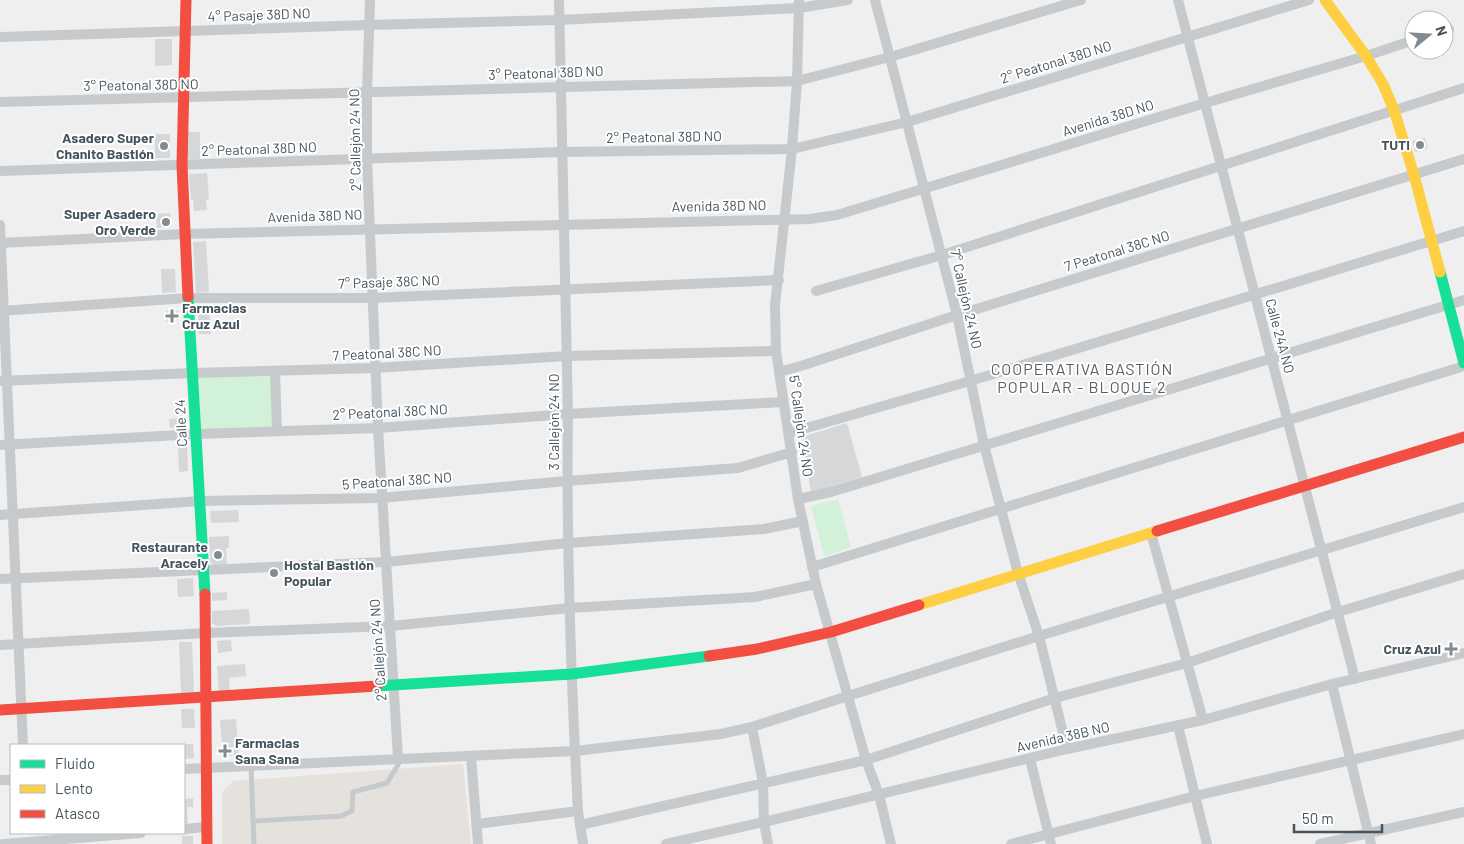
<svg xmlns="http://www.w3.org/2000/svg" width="1464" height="844" font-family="Barlow,sans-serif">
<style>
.commercial{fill:#e5e1dc}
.green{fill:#d2f1d9}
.building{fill:#d6d7d8}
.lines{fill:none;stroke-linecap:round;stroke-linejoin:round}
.lane{stroke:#c7cacc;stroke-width:5}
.street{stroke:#c7cacc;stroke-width:10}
.fast{stroke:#16e098;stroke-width:11}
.slow{stroke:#ffcf43;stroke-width:11}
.jam{stroke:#f24e42;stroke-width:11}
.poi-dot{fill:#818b91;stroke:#fff;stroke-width:2}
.labels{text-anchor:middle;stroke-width:4;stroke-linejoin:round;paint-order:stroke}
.street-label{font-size:14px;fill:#45555e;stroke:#fff}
.poi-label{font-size:14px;font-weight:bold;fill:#45555e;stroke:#fff;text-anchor:end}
.quarter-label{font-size:16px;letter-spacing:1px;fill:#5a6064;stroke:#fff}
</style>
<rect width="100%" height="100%" fill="#f0efef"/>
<!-- commercial -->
<polygon class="commercial" points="463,764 471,844 222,844 222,792 233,781"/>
<!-- green -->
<g class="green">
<polygon points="271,374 272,426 201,429 197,377"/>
<polygon points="838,499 851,547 824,556 811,506"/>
</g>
<!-- building -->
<g class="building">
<polygon points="155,39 172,39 172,65 155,66"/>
<rect x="187" y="132" width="13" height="27"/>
<rect x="155" y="134" width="15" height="24"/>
<polygon points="1425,138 1428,148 1415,152 1412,141"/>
<polygon points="207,173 209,199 206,200 207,210 194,211 193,200 191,200 189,174"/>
<polygon points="170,213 171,227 157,228 156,214"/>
<polygon points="206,241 209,292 196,293 193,242"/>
<polygon points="161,269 175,269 176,292 162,293"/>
<polygon points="209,307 211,334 199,334 198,308"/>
<polygon points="166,311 179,311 179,320 166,321"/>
<polygon points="184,418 184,427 170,428 169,419"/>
<polygon points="847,423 862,477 811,493 802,437"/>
<polygon points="178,447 187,447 188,471 179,472"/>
<polygon points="238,510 239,522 211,523 210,511"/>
<polygon points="229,536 229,548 226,548 227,564 214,565 210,562 209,537"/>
<polygon points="193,578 194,596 178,597 177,579"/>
<polygon points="227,592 227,600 212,601 212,593"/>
<polygon points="249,609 250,624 216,626 212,623 212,611"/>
<polygon points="231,640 232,651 218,653 217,641"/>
<polygon points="179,642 192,642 194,693 181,693"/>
<polygon points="245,664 246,676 229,678 230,691 219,692 217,666"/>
<polygon points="181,709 194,709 195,728 182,728"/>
<polygon points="236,719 239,755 223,756 220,720"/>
<polygon points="184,744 193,744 194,758 184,759"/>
<polygon points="193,798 193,807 187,807 188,823 184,823 184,799"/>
<rect x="182" y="836" width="11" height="8"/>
</g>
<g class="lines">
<!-- lane -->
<g class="lane">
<polyline points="251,766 254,844"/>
<polyline points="253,821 341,816 352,811 353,792 387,783 401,760"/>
</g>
<!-- street -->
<g class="street">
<polyline points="370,0 367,92 367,159 378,428 398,759"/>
<path d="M 559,0 L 568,414 C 566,547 571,679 578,811 L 583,844"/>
<polyline points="799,0 797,81 792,149 775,305 776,351 798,499 816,584 866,760 879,795 891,844"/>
<polyline points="875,0 957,315 984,445 1018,573 1039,636 1067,749"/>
<polyline points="1178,0 1355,679"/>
<polyline points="1444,31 1449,29"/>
<polyline points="0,37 369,25 559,20 799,8 848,0"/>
<polyline points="0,102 797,81 890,57 1081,0"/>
<polyline points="0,171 562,152 792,149 907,122 1309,0"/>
<polyline points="0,225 23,745"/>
<polyline points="0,243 184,234 810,219 837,215 1205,103 1366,56 1414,40"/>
<polyline points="816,291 942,255 1464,88"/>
<polyline points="0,311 188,298 372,298 779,280"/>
<polyline points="275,371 277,431"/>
<polyline points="779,372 804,365 957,315 1464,159"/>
<polyline points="0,381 193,373 375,368 567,356 776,351"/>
<polyline points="789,433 970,381 1464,231"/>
<polyline points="0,445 197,434 378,428 568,414 782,402"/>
<polyline points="798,499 831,492 1464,300"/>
<polyline points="0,515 200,501 381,498 567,481 738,468 792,452"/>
<polyline points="1151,533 1203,720"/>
<polyline points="812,567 1464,366"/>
<polyline points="0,579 386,562 568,543 764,529 803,521"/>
<polyline points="0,645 206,633 391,626 569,608 755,597 816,584"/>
<polyline points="1332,684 1371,844"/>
<polyline points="1178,726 1207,844"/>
<polyline points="752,727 763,783 764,822 768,844"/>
<polyline points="471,757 478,844"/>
<polyline points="1030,759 1051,844"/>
<polyline points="184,769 575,751 721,734 752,727 848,696 1039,636 1464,507"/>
<polyline points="0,780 11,780"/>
<polyline points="477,824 578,811"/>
<polyline points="580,825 866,760 1055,698 1187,663 1338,612 1464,574"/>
<polyline points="184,829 207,827"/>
<polyline points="3,844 141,833"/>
<polyline points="666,844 764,822 1067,749 1203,720 1332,684 1464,653"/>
<polyline points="1011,844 1195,796 1464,734"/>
<polyline points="1320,844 1464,812"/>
</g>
<!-- fast -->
<g class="fast">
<polyline points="1440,272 1464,363"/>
<polyline points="188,297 205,594"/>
<polyline points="377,686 572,674 709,656"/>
</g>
<!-- slow -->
<g class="slow">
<polyline points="1325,0 1366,56 1383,84 1394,110 1414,175 1440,272"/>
<polyline points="919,605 1157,531"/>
</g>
<!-- jam -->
<g class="jam">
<polyline points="186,0 182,165 188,297"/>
<polyline points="1157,531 1464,437"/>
<polyline points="205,594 207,844"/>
<polyline points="709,656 757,649 831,632 919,605"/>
<polyline points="0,710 377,686"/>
</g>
</g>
<!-- markers -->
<g class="poi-dot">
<circle cx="1420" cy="145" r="5"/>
<circle cx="164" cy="146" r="5"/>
<circle cx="166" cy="222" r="5"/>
<path d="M169.5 308.5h5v5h5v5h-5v5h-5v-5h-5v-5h5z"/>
<circle cx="218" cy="555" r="5"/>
<circle cx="274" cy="573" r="5"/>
<path d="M1448.5 641.5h5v5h5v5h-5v5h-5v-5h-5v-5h5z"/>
<path d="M222.5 743.5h5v5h5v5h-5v5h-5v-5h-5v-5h5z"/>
</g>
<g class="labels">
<!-- street labels -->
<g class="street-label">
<text transform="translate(259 15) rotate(-2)" y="5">4° Pasaje 38D NO</text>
<text transform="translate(1056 62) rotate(-17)" y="5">2° Peatonal 38D NO</text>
<text transform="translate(546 73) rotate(-2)" y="5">3° Peatonal 38D NO</text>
<text transform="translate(141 85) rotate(-1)" y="5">3° Peatonal 38D NO</text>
<text transform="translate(1108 118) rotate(-17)" y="5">Avenida 38D NO</text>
<text transform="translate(664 137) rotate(-1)" y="5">2° Peatonal 38D NO</text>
<text transform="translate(355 140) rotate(-91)" y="5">2° Callejón 24 NO</text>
<text transform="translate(259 149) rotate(-2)" y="5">2° Peatonal 38D NO</text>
<text transform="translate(719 206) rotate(-1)" y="5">Avenida 38D NO</text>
<text transform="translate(315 216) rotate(-2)" y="5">Avenida 38D NO</text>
<text transform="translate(1117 251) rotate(-17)" y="5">7 Peatonal 38C NO</text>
<text transform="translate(389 282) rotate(-2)" y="5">7° Pasaje 38C NO</text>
<text transform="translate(966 299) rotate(77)" y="5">7° Callejón 24 NO</text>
<text transform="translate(1280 336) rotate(75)" y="5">Calle 24A NO</text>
<text transform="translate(387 353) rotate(-3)" y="5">7 Peatonal 38C NO</text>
<text transform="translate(390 412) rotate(-3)" y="5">2° Peatonal 38C NO</text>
<text transform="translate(554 422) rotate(-90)" y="5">3 Callejón 24 NO</text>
<text transform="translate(181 423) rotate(-93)" y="5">Calle 24</text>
<text transform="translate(801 426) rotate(82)" y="5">5° Callejón 24 NO</text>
<text transform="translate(397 481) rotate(-4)" y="5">5 Peatonal 38C NO</text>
<text transform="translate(378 650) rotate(-94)" y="5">2° Callejón 24 NO</text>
<text transform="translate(1063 737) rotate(-13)" y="5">Avenida 38B NO</text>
</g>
<!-- poi labels -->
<g class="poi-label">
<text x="154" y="143">Asadero Super<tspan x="154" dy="16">Chanito Bastión</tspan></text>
<text x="1410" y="150">TUTI</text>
<text x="156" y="219">Super Asadero<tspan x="156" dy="16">Oro Verde</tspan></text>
<text x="182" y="313" text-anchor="start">Farmacias<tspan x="182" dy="16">Cruz Azul</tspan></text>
<text x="208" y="552">Restaurante<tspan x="208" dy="16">Aracely</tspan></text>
<text x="284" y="570" text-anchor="start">Hostal Bastión<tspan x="284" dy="16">Popular</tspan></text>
<text x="1441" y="654">Cruz Azul</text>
<text x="235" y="748" text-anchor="start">Farmacias<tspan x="235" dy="16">Sana Sana</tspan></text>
</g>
<!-- quarter labels -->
<g class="quarter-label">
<text x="1082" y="375">COOPERATIVA BASTIÓN<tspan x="1082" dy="18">POPULAR - BLOQUE 2</tspan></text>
</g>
</g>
<!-- legend -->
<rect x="10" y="744" width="175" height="90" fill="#ffffff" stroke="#b5bbbf"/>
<rect x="20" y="760" width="25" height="8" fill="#16e098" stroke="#b5bbbf"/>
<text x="55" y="769" font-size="15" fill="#45555e">Fluido</text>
<rect x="20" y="785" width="25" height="8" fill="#ffcf43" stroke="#b5bbbf"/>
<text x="55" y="794" font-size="15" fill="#45555e">Lento</text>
<rect x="20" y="810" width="25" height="8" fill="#f24e42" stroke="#b5bbbf"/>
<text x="55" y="819" font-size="15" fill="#45555e">Atasco</text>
<!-- north arrow -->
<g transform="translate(1429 35) rotate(72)"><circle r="24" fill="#ffffff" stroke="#b5bbbf"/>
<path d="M0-4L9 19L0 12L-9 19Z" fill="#818b91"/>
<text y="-8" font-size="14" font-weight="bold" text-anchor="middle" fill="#45555e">N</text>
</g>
<!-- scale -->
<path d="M1294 824v8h88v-8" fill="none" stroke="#45555e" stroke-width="2.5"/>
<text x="1302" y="824" font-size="15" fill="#45555e" stroke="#ffffff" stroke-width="4" paint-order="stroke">50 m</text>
</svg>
